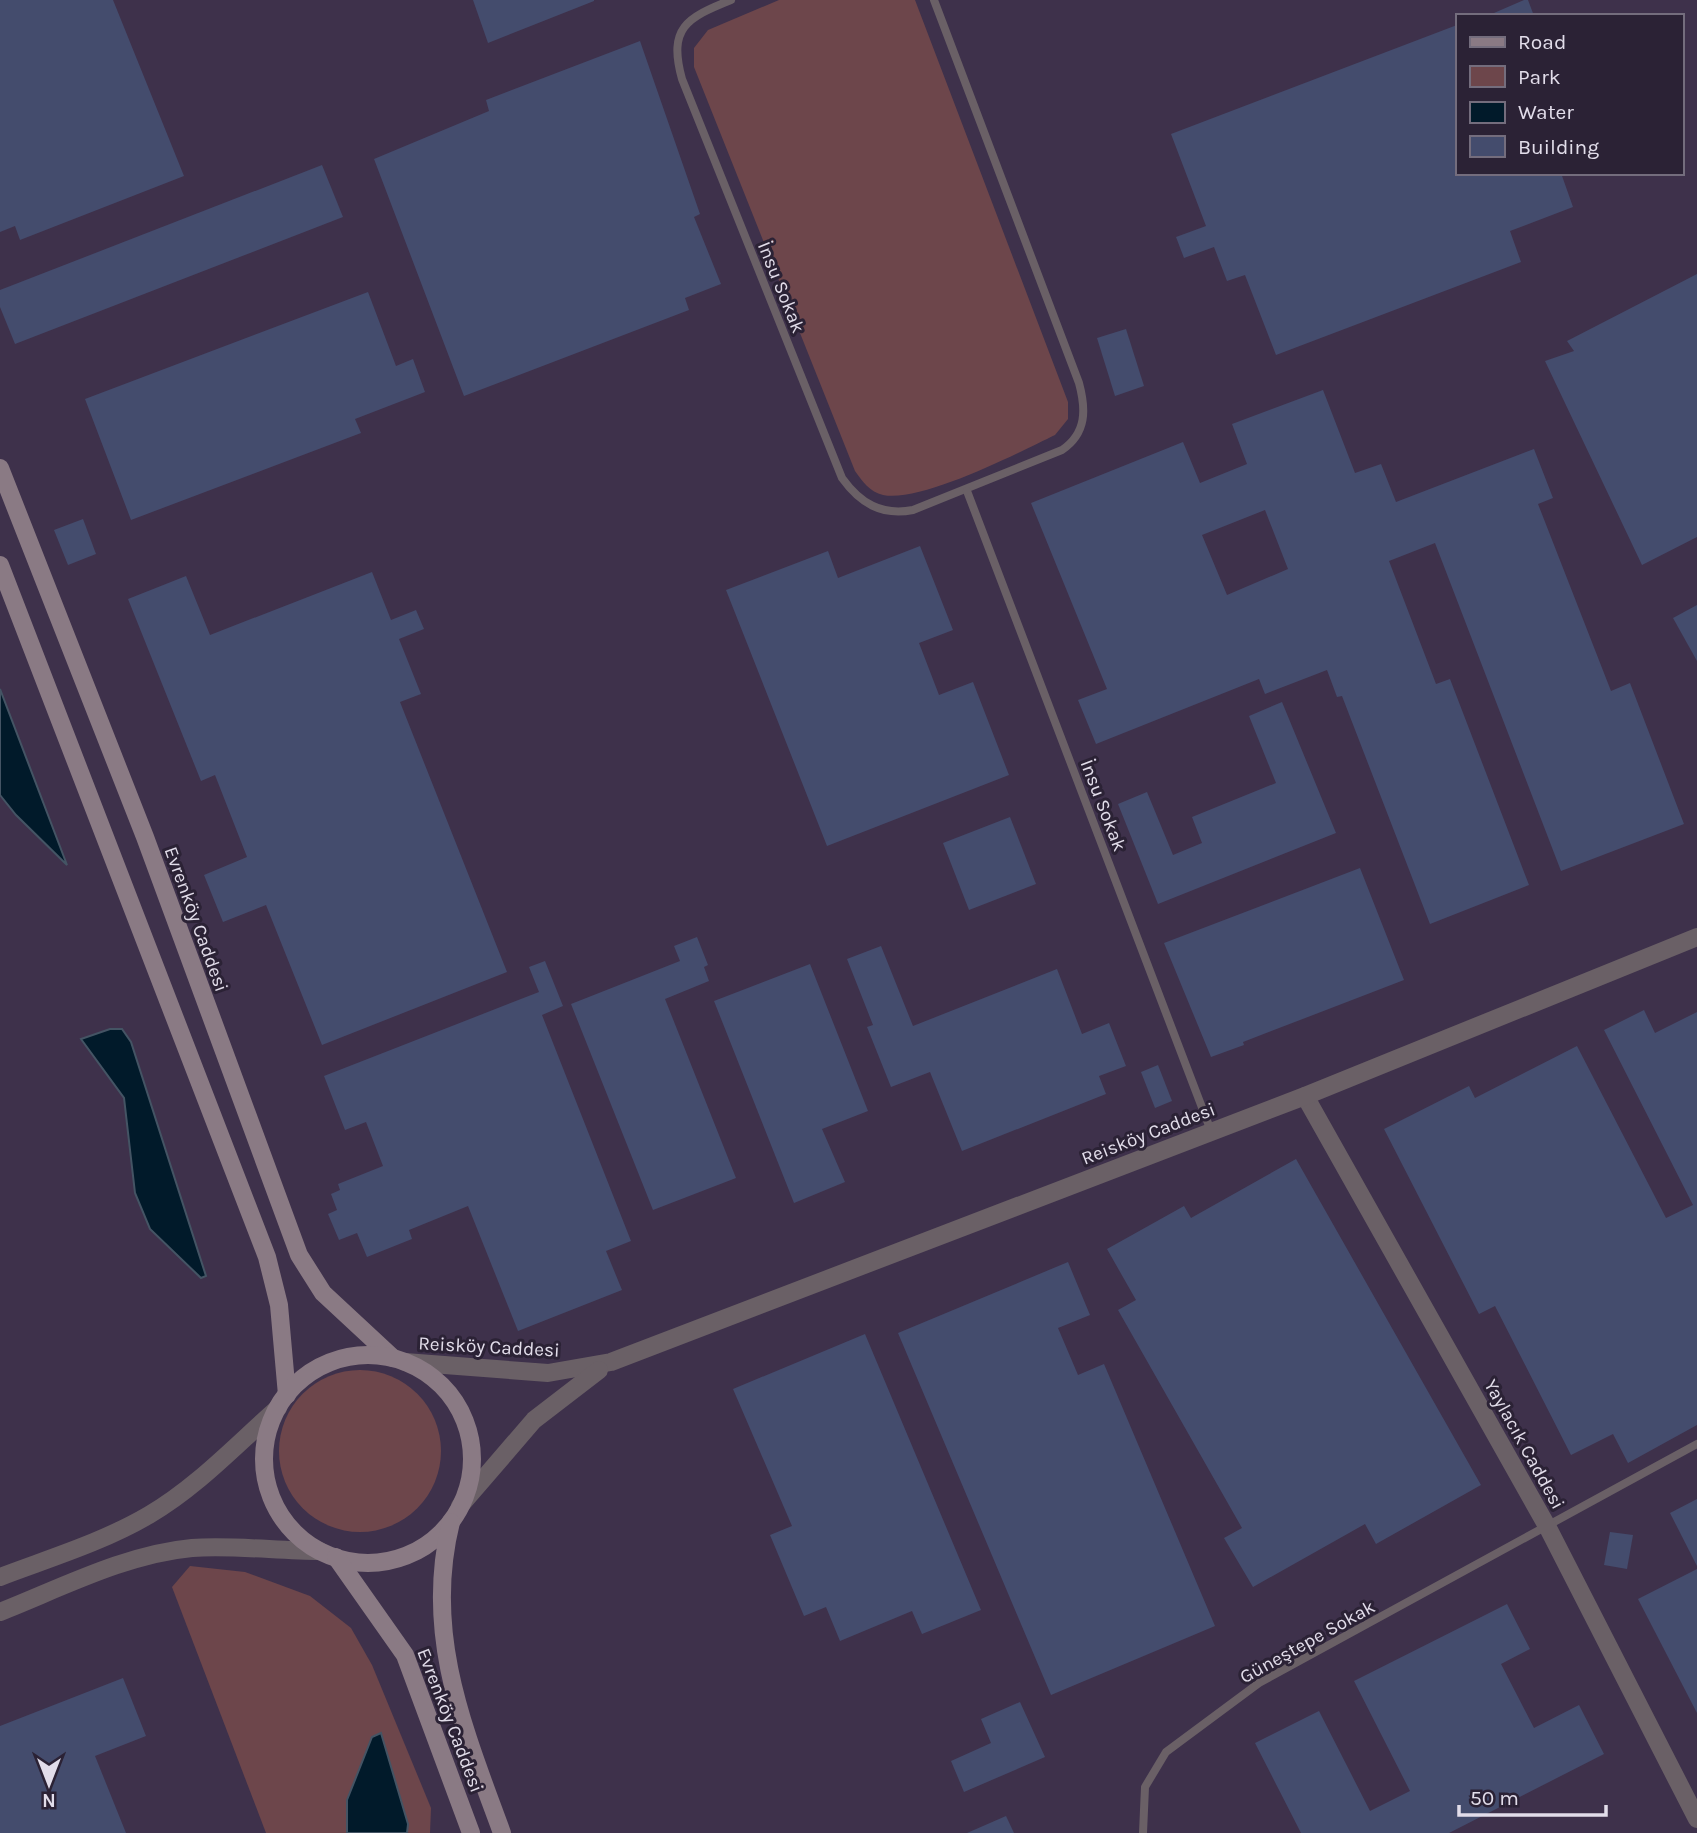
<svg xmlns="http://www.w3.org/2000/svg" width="1697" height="1833" font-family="Karla,sans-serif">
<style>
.built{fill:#3e314b;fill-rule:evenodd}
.green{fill:#6d464b}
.water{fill:#011a2a;stroke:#445464;stroke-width:2}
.building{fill:#444c6d;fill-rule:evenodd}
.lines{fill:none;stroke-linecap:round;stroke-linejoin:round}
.service{stroke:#6a6066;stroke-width:8}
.tertiary{stroke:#6a6066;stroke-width:18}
.secondary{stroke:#8a7a84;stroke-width:18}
.labels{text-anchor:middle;stroke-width:6;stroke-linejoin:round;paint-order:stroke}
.street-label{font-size:19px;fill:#e2ddea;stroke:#2b2235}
</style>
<rect width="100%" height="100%" fill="#352c40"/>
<!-- built -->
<path class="built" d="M 0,0 L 1697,0 L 1697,1833 L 0,1833 ZM 1457,16 L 1681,16 L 1681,173 L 1457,173 Z"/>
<!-- green -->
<g class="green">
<path d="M 779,0 L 915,0 L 1068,402 L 1068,419 L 1055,435 C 1018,453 921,503 883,495 C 870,492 862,481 855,471 L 694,67 L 694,48 L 708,30 Z"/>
<circle cx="360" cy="1451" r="81"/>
<polygon points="190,1566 245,1572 310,1596 351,1628 372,1665 431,1808 430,1833 266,1833 172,1587"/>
</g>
<!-- water -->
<g class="water">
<polygon points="0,689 67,865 16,815 0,795"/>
<polygon points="110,1029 122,1029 131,1042 206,1276 201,1278 150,1229 135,1193 124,1098 81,1039"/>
<polygon points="381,1733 408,1824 407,1833 347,1833 347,1800 372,1737"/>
</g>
<!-- building -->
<g class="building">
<polygon points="0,0 113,0 184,176 20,240 15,226 0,232"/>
<polygon points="473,0 594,0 594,1 488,43"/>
<polygon points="1524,0 1528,0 1534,16 1487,16"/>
<polygon points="1457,25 1457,173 1561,173 1573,207 1510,231 1521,262 1276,355 1245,275 1227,281 1214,247 1184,258 1176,237 1206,226 1171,134"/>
<polygon points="640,41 700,214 694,217 721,284 685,298 689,310 464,396 374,159 489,111 486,100"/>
<polygon points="322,165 343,217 15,344 0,307 0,290"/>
<polygon points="1697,274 1697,537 1642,565 1545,361 1574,351 1567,341"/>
<polygon points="368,292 396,366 413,359 425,392 355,419 361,433 131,520 85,399"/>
<polygon points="1126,329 1144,386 1115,396 1097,338"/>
<path d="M 1323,390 L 1355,473 L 1381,464 L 1396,502 L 1534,449 L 1553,498 L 1538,504 L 1611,691 L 1630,683 L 1684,824 L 1561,871 L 1435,543 L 1389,561 L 1436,684 L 1450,679 L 1529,885 L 1430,924 L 1342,696 L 1337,697 L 1327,670 L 1265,694 L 1259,679 L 1096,744 L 1078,700 L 1107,689 L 1031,503 L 1183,442 L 1200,483 L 1247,464 L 1232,424 ZM 1265,510 L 1288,569 L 1227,595 L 1202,535 Z"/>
<polygon points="83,519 96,554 68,565 54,530"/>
<polygon points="920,546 953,630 919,643 939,695 973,682 1009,775 827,846 726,590 828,551 838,578"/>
<polygon points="372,572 391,620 416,610 424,629 399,639 421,694 400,702 507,972 322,1045 266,905 223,922 204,875 247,857 215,775 201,781 128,599 186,576 210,635"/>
<polygon points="1697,605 1697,661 1673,618"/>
<polygon points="1282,702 1336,833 1158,904 1118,804 1147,792 1173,855 1202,843 1192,817 1276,783 1249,716"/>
<polygon points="1010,817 1036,884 969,910 943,843"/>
<polygon points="1360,868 1404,980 1243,1042 1244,1045 1211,1057 1164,943"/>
<polygon points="697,937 708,965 704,967 709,981 665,999 736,1178 653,1210 571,1004 680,961 674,946"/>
<polygon points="881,946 913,1026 1057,969 1082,1034 1109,1023 1126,1066 1099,1076 1106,1094 962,1151 930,1072 891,1087 867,1027 873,1025 847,959"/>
<polygon points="545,961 563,1006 542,1015 631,1241 606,1251 622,1290 518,1331 468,1206 409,1230 412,1239 367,1257 357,1233 339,1240 328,1214 337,1210 331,1194 340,1190 338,1184 383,1166 366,1122 345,1130 324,1076 539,992 529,967"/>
<polygon points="810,964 868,1111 822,1129 845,1182 794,1203 714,1001"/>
<polygon points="1644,1010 1655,1033 1697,1012 1697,1425 1628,1463 1613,1434 1571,1455 1495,1306 1479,1314 1384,1129 1469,1086 1475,1098 1577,1046 1666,1218 1693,1205 1604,1030"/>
<polygon points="1158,1065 1172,1101 1155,1108 1141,1072"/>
<polygon points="1296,1159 1481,1485 1376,1544 1365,1524 1253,1587 1224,1538 1242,1528 1118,1310 1136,1300 1107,1249 1184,1206 1191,1218"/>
<polygon points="1068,1262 1090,1315 1058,1328 1078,1375 1104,1364 1215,1626 1051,1695 898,1333"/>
<polygon points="865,1334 981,1610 922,1634 912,1611 840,1641 826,1607 804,1616 770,1535 792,1526 733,1389"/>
<polygon points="1697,1499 1697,1566 1670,1513"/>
<polygon points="1610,1532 1633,1535 1627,1569 1604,1565"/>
<polygon points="1697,1569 1697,1713 1638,1599"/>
<polygon points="1507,1604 1530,1649 1501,1664 1534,1728 1579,1705 1604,1754 1449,1833 1301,1833 1255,1743 1319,1711 1370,1811 1410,1791 1354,1681"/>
<polygon points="123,1678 146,1736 95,1756 126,1833 0,1833 0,1726"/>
<polygon points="1020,1702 1045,1757 964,1792 951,1761 991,1743 981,1719"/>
<polygon points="1006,1816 1014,1833 967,1833"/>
</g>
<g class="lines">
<!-- service -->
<g class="service">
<path d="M 731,0 C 686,18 668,28 682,79 L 842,478 C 860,503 881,516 913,510 L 1062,450 C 1087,433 1086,409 1079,383 L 934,0"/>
<polyline points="967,491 1211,1131"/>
<polyline points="1143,1833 1145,1787 1166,1752 1259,1683 1697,1444"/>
</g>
<!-- tertiary -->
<g class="tertiary">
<polyline points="1305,1096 1548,1528 1697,1819"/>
<polyline points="405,1362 548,1373 611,1362 1305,1096 1697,937"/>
<polyline points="460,1506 534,1420 599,1370"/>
<path d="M 0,1577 C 50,1558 103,1542 149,1515 C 197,1487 237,1444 278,1408"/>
<path d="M 0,1612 C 61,1588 126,1554 192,1548 C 234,1545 278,1551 320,1551"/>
</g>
<!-- secondary -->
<g class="secondary">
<polyline points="0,468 145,837 299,1255 323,1293 393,1358"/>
<polyline points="0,565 267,1257 279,1305 287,1395"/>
<circle cx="368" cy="1459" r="104"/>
<path d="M 451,1522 C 423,1634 464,1729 502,1833"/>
<polyline points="336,1557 405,1655 471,1833"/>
</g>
</g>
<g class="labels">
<!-- street labels -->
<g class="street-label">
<text transform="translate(782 287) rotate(68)" y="7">İnsu Sokak</text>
<text transform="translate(1104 805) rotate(69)" y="7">İnsu Sokak</text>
<text transform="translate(197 919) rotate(70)" y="7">Evrenköy Caddesi</text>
<text transform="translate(1148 1133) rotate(-21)" y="7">Reisköy Caddesi</text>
<text transform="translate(489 1346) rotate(3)" y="7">Reisköy Caddesi</text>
<text transform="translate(1525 1444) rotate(61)" y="7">Yaylacık Caddesi</text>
<text transform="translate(1307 1641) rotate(-29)" y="7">Güneştepe Sokak</text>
<text transform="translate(451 1720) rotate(69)" y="7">Evrenköy Caddesi</text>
</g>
</g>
<!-- legend -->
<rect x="1456" y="14" width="228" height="161" fill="#2b2235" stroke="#746d7d" stroke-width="2"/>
<rect x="1470" y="37" width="35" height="10" fill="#8a7a84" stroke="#746d7d" stroke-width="2"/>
<text x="1518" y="49" font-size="21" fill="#e2ddea">Road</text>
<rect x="1470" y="66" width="35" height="21" fill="#6d464b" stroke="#746d7d" stroke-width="2"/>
<text x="1518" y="84" font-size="21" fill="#e2ddea">Park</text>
<rect x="1470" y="102" width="35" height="21" fill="#011a2a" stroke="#746d7d" stroke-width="2"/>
<text x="1518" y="119" font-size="21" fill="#e2ddea">Water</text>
<rect x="1470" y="136" width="35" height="21" fill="#444c6d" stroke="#746d7d" stroke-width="2"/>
<text x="1518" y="154" font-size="21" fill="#e2ddea">Building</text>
<!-- north arrow -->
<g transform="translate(49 1784) rotate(180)" stroke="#2b2235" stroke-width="5" paint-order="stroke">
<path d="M0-5L12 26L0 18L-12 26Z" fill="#e2ddea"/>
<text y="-10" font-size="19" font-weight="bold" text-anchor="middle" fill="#e2ddea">N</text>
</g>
<!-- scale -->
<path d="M1459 1805v10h147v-10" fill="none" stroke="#e2ddea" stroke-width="3.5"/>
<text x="1470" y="1805" font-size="21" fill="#e2ddea" stroke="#2b2235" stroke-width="5" paint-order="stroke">50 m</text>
</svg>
